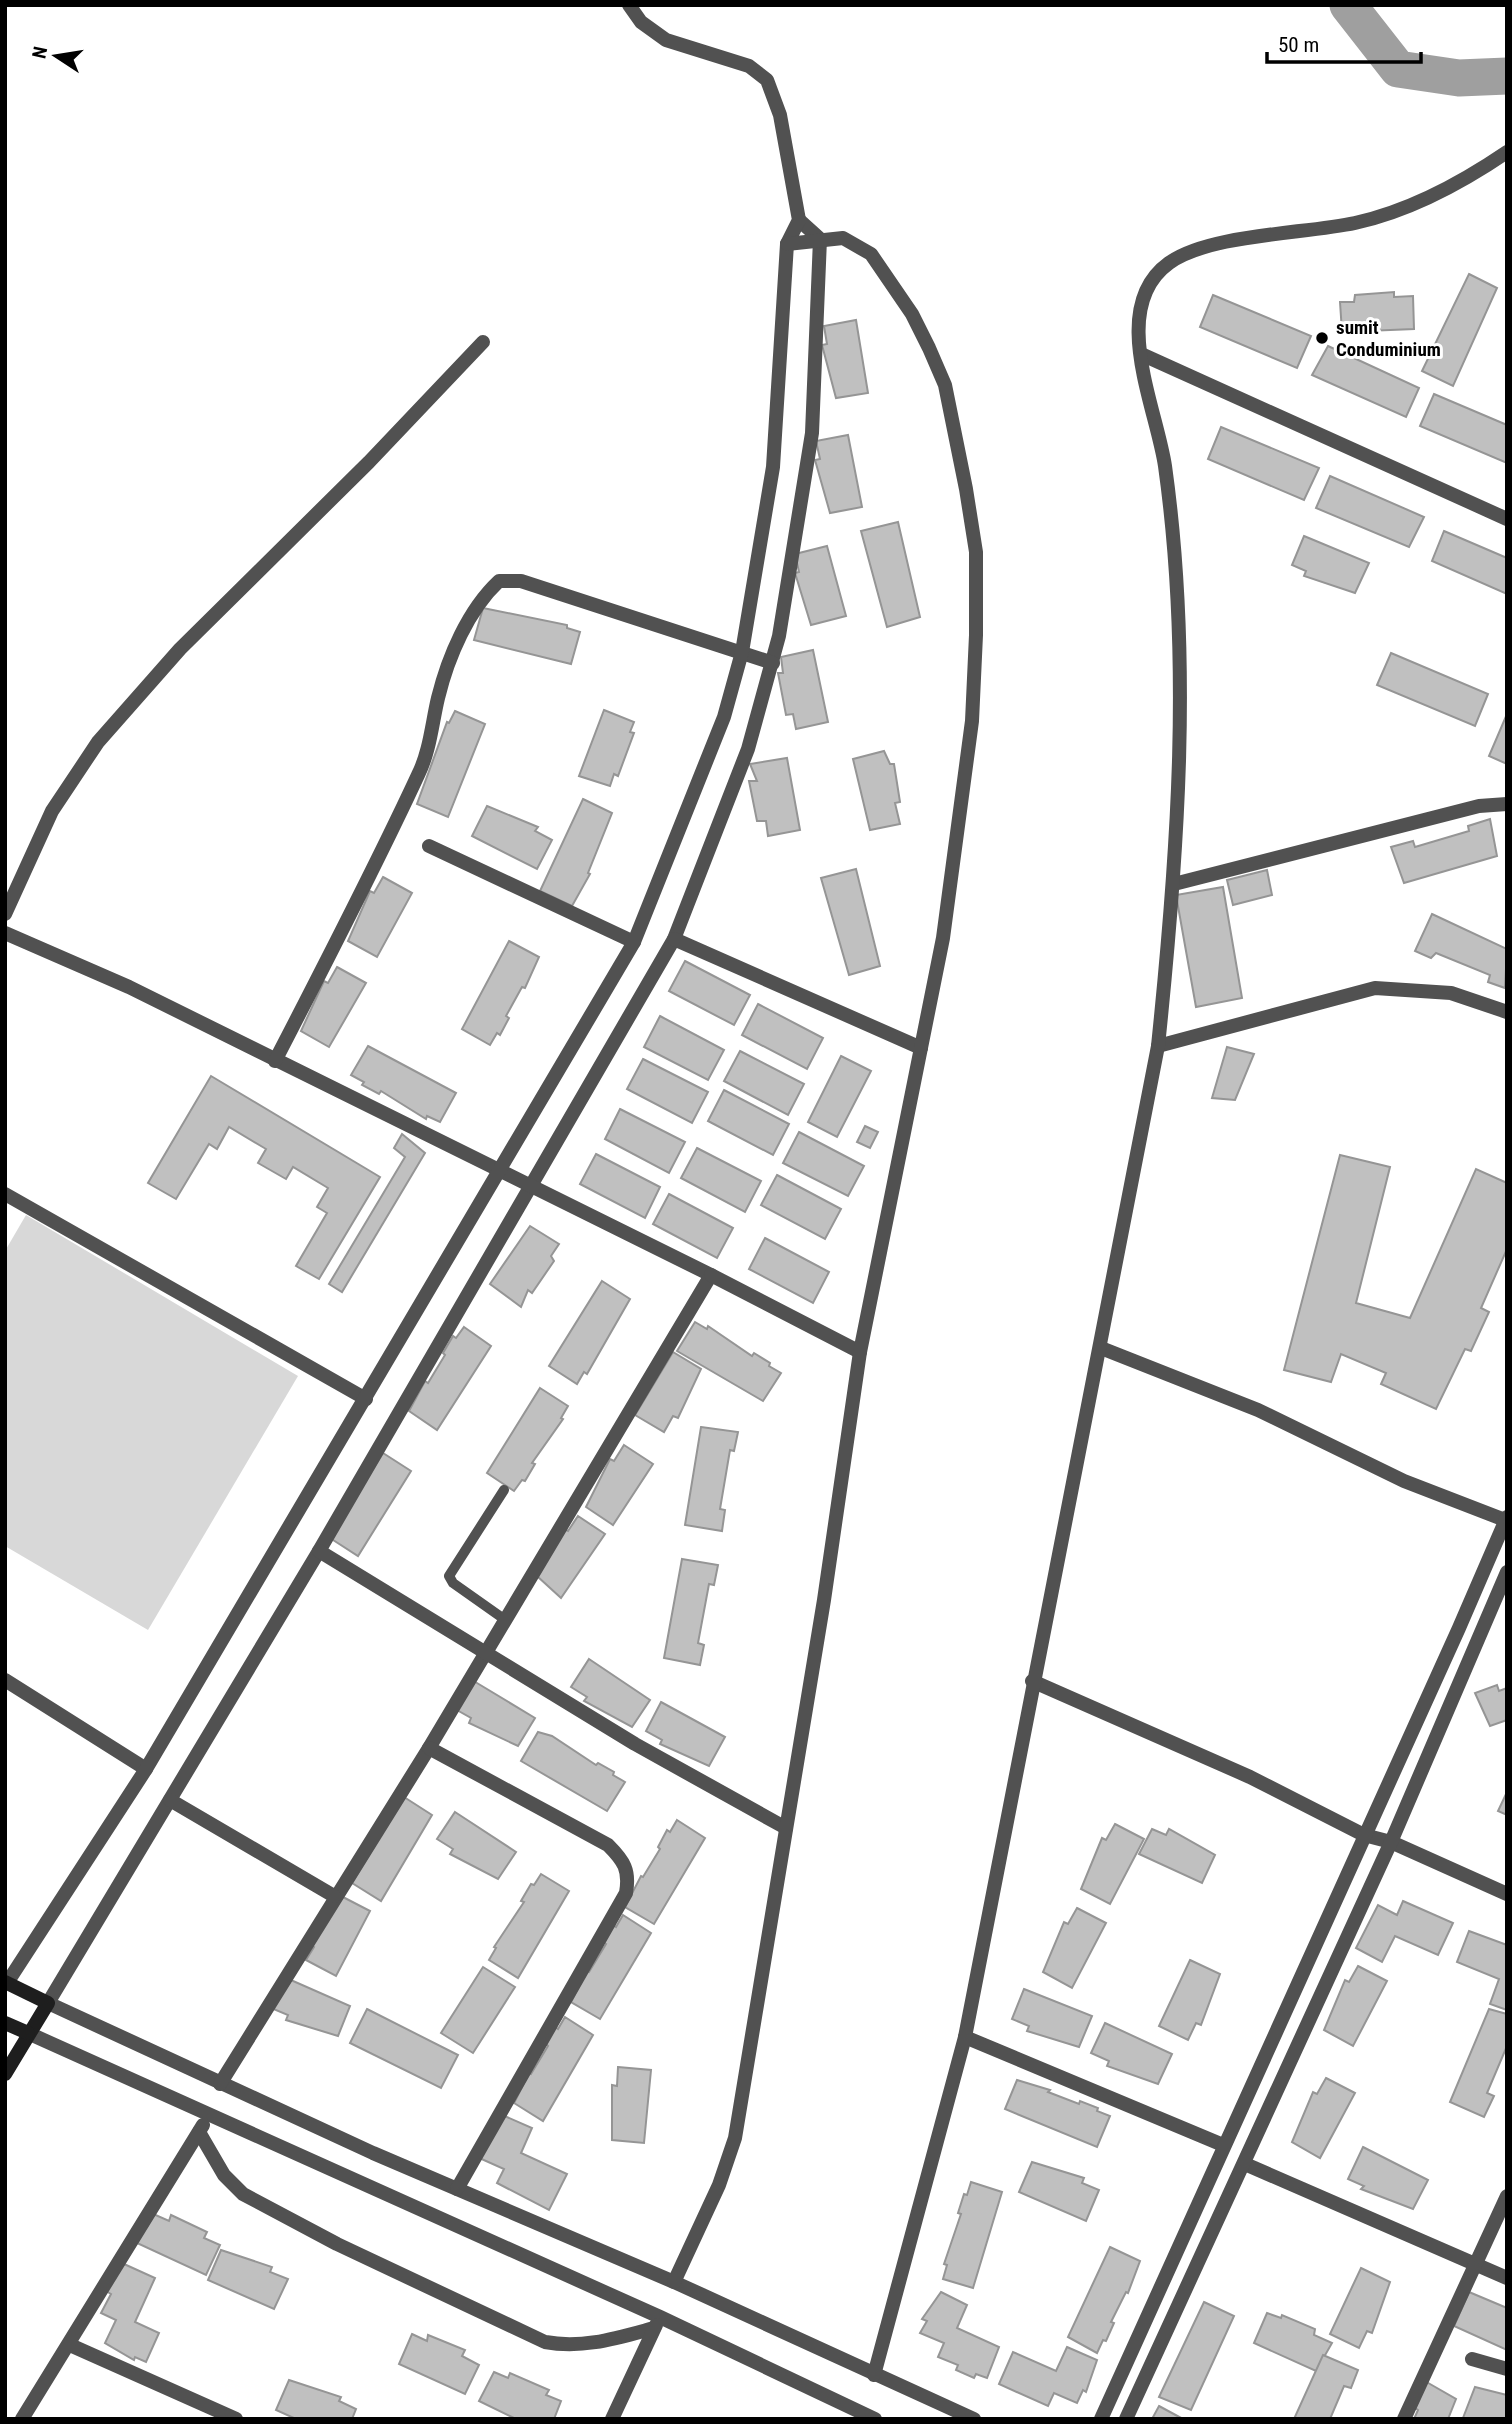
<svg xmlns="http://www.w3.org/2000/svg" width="1512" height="2424" font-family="'Roboto Condensed',sans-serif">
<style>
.green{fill:#d8d8d8}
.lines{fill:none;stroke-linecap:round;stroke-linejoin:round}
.river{stroke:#9f9f9f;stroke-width:37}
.building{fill:#c0c0c0;stroke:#959595;stroke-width:2}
.service{stroke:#515151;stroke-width:10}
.minor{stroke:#515151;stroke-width:14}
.secondary{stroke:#1e1e1e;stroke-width:14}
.poi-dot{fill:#000;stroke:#fff;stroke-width:2.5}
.labels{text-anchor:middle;stroke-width:6;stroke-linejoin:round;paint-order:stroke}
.poi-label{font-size:19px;font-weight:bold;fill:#000;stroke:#fff;text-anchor:start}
</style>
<rect width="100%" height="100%" fill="#fff"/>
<!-- green -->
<polygon class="green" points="26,1215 298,1376 148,1630 5,1546 5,1251"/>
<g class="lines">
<!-- river -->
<polyline class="river" points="1348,5 1398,69 1459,78 1507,76"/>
</g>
<!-- building -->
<g class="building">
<polygon points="1469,274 1497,288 1453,386 1422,371"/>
<polygon points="1394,292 1394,297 1413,296 1414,329 1342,332 1340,302 1354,302 1355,295"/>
<polygon points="1213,295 1311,336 1297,368 1200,327"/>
<polygon points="856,320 868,393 836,398 822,345 827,344 824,326"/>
<polygon points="1328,346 1419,388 1406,417 1312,375"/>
<polygon points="1434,394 1507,425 1507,463 1420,426"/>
<polygon points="1221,427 1319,468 1304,500 1208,459"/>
<polygon points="848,435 862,507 830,513 815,460 820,459 816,441"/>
<polygon points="1330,476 1424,517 1409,547 1316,508"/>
<polygon points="898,522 920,617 887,627 861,531"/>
<polygon points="1444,531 1507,558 1507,594 1432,561"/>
<polygon points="1304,536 1369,563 1355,593 1304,576 1306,571 1292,565"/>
<polygon points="827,546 846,616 811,625 795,573 799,572 795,554"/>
<polygon points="483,608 567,625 567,628 580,632 571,664 474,640"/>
<polygon points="813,650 828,722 796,729 793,714 786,715 778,673 783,673 781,657"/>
<polygon points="1391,653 1488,694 1475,726 1377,685"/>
<polygon points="604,710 634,722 630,732 634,733 618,776 614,774 610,786 579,776"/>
<polygon points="455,711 485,724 448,817 417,804 447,722 449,723"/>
<polygon points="1507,714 1507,764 1489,756"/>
<polygon points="884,751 890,764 894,764 900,802 895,803 900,824 870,830 853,759"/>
<polygon points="787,758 800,830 768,836 766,821 757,821 749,781 757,781 750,764"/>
<polygon points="583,799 612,813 588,873 590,874 572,906 540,891"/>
<polygon points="487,806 538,827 535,831 552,840 537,869 472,836"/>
<polygon points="1490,819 1497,856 1404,883 1391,847 1413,841 1415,847 1469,831 1468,826"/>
<polygon points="856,869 880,966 849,975 821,878"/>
<polygon points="1267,870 1272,895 1233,905 1227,880"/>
<polygon points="383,877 412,893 377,957 348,941 370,891 374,893"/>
<polygon points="1223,887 1242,998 1196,1007 1176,895"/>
<polygon points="1432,914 1507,949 1505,988 1488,982 1490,975 1436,953 1431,958 1415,951"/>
<polygon points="509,941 539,957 525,988 522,987 506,1016 509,1018 500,1035 497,1033 490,1045 462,1029"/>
<polygon points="685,961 750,995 734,1025 669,991"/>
<polygon points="337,967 366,983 329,1047 301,1031 324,981 328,983"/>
<polygon points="758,1004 823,1038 807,1069 742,1035"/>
<polygon points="660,1016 724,1050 708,1080 644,1047"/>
<polygon points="368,1046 456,1093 440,1122 427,1116 426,1119 381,1091 379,1094 362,1085 364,1082 351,1075"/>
<polygon points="1227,1047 1254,1054 1235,1100 1212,1098"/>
<polygon points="740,1051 804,1084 788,1115 724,1081"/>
<polygon points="841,1056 871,1071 837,1137 808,1122"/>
<polygon points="643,1059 708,1092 692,1123 627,1089"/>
<polygon points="211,1076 380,1177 319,1279 296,1266 327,1213 317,1207 328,1188 293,1167 286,1179 258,1163 266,1149 229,1127 217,1149 209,1144 176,1199 148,1183"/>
<polygon points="724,1090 789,1124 773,1155 708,1121"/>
<polygon points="620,1109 685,1142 669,1173 605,1139"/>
<polygon points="865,1126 878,1132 870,1148 857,1142"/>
<polygon points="799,1132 864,1166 848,1196 783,1163"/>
<polygon points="402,1134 425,1153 342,1292 329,1284 405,1157 394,1148"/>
<polygon points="697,1148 761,1181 745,1212 681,1178"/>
<polygon points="596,1154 660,1187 645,1218 580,1184"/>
<polygon points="1340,1155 1390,1167 1356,1303 1410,1318 1476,1169 1507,1183 1507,1249 1481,1308 1489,1312 1471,1351 1465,1349 1436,1409 1381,1384 1386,1373 1341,1354 1331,1382 1284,1370"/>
<polygon points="777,1175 841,1209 825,1239 761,1205"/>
<polygon points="669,1194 733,1228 717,1258 653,1224"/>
<polygon points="530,1226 559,1244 551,1256 554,1261 532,1293 528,1290 521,1307 490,1284"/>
<polygon points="765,1238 829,1272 813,1303 749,1269"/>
<polygon points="602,1281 630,1299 587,1374 584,1372 577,1384 549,1366"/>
<polygon points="695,1322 707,1329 708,1326 752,1356 754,1353 770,1363 769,1366 781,1373 763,1401 677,1351"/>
<polygon points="464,1327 491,1346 437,1430 409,1411 425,1381 428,1383 445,1355 443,1353 453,1336 456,1338"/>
<polygon points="673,1352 701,1369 678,1418 673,1416 664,1432 635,1415"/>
<polygon points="540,1388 568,1406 561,1418 563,1419 532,1463 535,1464 525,1481 522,1480 514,1491 487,1473"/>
<polygon points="701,1427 738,1432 734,1451 730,1450 720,1509 725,1510 722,1531 685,1525"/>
<polygon points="624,1445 653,1464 613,1525 586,1507 610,1459 614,1461"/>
<polygon points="383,1453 411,1471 358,1556 330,1538"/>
<polygon points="578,1516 605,1534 561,1598 537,1576 564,1529 568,1531"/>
<polygon points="682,1559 718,1565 714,1585 709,1584 698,1643 704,1645 700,1665 664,1658"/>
<polygon points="589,1659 650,1700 632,1727 584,1701 587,1697 571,1687"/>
<polygon points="472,1680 535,1718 518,1746 469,1723 471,1718 455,1709"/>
<polygon points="1497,1685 1499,1691 1507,1688 1507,1720 1490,1726 1475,1693"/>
<polygon points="661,1702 725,1737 709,1766 660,1744 662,1740 646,1731"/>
<polygon points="538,1732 552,1736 596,1765 598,1763 614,1772 613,1775 625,1782 607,1811 521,1761"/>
<polygon points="1507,1792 1507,1815 1498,1811"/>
<polygon points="404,1797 432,1815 381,1901 352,1883"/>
<polygon points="455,1812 516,1852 498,1879 450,1854 453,1849 437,1839"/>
<polygon points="677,1820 705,1838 654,1924 625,1907 641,1876 643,1877 660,1849 658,1847 667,1830 670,1832"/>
<polygon points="1115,1824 1144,1839 1110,1904 1081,1889 1102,1838 1106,1840"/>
<polygon points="1152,1829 1166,1835 1169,1829 1215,1855 1202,1883 1139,1854"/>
<polygon points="541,1874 569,1891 518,1978 489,1960 496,1948 494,1947 524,1902 521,1901 531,1884 534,1885"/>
<polygon points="341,1896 370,1911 336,1976 306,1960 314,1947 311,1945"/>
<polygon points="1403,1901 1453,1923 1438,1955 1395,1936 1382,1962 1356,1948 1378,1905 1397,1915"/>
<polygon points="1077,1908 1106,1923 1072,1988 1043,1972 1064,1922 1068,1924"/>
<polygon points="623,1915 651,1933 600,2019 571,2002 587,1971 589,1972 606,1944 603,1942 613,1925 616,1927"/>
<polygon points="1469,1931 1507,1945 1507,2010 1490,2004 1499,1979 1457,1962"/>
<polygon points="1190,1960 1220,1974 1201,2025 1196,2023 1188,2040 1159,2026"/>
<polygon points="1358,1966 1387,1981 1353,2046 1324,2030 1345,1980 1349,1982"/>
<polygon points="483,1967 515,1987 473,2053 441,2033"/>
<polygon points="284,1977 350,2006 338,2036 286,2020 288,2015 271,2008"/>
<polygon points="1024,1989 1092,2016 1079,2047 1027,2031 1029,2026 1012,2019"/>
<polygon points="367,2009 458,2055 441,2088 350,2043"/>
<polygon points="1489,2009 1507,2014 1507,2046 1487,2093 1494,2096 1484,2117 1450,2102"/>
<polygon points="565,2017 593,2035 543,2121 514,2103 529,2073 531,2074 548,2046 546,2044 555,2027 558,2029"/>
<polygon points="1105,2023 1172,2054 1158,2084 1107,2066 1109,2061 1091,2053"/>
<polygon points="618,2067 651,2070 644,2143 612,2140 612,2085 617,2086"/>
<polygon points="1326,2078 1355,2093 1320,2158 1292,2142 1313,2092 1317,2094"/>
<polygon points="1017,2080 1050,2090 1048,2092 1079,2104 1080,2101 1098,2108 1097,2111 1110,2116 1097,2147 1005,2109"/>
<polygon points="500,2114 532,2128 521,2153 567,2174 549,2210 497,2183 504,2169 477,2157"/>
<polygon points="1363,2147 1428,2180 1413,2209 1361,2189 1364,2186 1348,2179"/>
<polygon points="1032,2162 1084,2178 1082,2183 1099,2190 1086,2221 1019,2192"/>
<polygon points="971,2182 1002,2192 973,2288 943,2279 947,2265 944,2264 961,2214 958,2213 964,2194 967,2195"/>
<polygon points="151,2213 169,2221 171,2215 207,2232 204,2238 220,2245 206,2275 137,2243"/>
<polygon points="1110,2247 1140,2261 1128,2293 1126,2292 1111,2322 1114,2323 1106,2341 1103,2340 1097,2353 1068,2337"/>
<polygon points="221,2250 272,2267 270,2272 288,2279 274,2309 208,2280"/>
<polygon points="124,2264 155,2278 135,2322 159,2333 146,2362 135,2357 134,2360 105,2343 116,2320 101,2313 111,2294 106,2291"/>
<polygon points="1361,2268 1390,2282 1372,2333 1367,2331 1359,2348 1330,2334"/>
<polygon points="941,2292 967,2305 957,2328 999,2347 987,2378 976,2374 974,2378 956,2370 958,2365 938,2357 944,2343 920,2333 927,2321 922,2319"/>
<polygon points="1469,2292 1507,2308 1507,2350 1454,2326"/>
<polygon points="1204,2302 1234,2316 1191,2410 1159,2397"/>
<polygon points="1267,2313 1281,2318 1282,2315 1315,2329 1314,2335 1332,2343 1316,2371 1254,2343"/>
<polygon points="412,2334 427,2341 428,2335 465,2350 462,2356 479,2365 465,2394 399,2364"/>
<polygon points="1067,2347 1097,2360 1086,2392 1083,2390 1077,2403 1054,2393 1048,2406 999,2384 1013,2352 1056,2371"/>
<polygon points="1323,2355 1358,2370 1351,2388 1344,2386 1330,2419 1294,2419"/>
<polygon points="494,2372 508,2378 510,2373 549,2390 546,2395 561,2401 554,2419 516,2419 479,2401"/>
<polygon points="289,2380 341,2397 339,2401 356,2409 352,2419 296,2419 276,2410"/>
<polygon points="1423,2380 1456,2399 1448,2419 1414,2419 1418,2410 1411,2405"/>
<polygon points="1475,2387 1507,2395 1507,2419 1463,2418"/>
<polygon points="1159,2406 1183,2419 1152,2419"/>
</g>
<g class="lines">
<!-- service -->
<polyline class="service" points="504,1490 449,1576 453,1583 504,1619"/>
<!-- minor -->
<g class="minor">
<polyline points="799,220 820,239 812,433 779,636 748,749 674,939 319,1551 48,2003 373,2153 674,2282 974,2419"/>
<polyline points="1141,354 1507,519"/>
<polyline points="429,846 634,942"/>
<polyline points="1174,884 1479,806 1507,804"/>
<polyline points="5,914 52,811 98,742 180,649 369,462 483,342"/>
<polyline points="5,933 129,987 711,1275 429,1748 220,2084"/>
<polyline points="674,939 921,1048"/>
<polyline points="1158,1046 1375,988 1451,993 1507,1012"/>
<path d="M 275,1061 C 324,966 373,872 418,775 C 430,751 432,723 438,698 C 448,657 468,610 499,581 L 521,581 L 773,663"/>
<polyline points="5,1194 366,1399"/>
<polyline points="711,1275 860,1352"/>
<polyline points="1101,1348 1258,1410 1404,1481 1505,1520"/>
<polyline points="319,1551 635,1744 786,1828"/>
<polyline points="5,1680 146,1769"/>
<polyline points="1032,1681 1250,1777 1364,1835 1391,1842 1507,1894"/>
<path d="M 429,1748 L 608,1845 C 624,1861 630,1870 626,1893 L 457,2189"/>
<polyline points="170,1800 334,1896"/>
<polyline points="7,1983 146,1769 634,942 724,717 742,652 773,467 787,244 799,220 780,115 767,80 749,66 666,40 641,22 629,5"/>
<polyline points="28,2033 660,2317 875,2419"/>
<polyline points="965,2037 1223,2145"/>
<path d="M 199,2132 L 224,2175 L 243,2194 L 337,2244 L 545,2342 C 583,2349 617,2338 654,2328"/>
<polyline points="1245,2164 1507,2278"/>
<polyline points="674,2282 719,2185 735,2138 824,1600 860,1352 943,938 972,721 976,635 976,552 966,489 945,385 929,348 912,314 871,254 843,238 787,244"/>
<polyline points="70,2345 236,2419"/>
<polyline points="1472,2359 1507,2369"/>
<path d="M 874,2375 L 965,2037 L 1158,1046 C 1178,853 1192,659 1165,466 C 1156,406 1108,307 1169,263 C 1209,234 1304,234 1355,223 C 1410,211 1460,184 1507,152"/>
<polyline points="22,2419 203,2125"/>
<polyline points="612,2419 656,2325"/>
<polyline points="1101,2419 1459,1628 1507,1517"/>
<polyline points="1126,2419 1391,1842 1507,1572"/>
<polyline points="1404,2419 1507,2196"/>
</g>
<!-- secondary -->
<g class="secondary">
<polyline points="5,1982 48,2003 5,2074"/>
<polyline points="5,2023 28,2033"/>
</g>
</g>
<!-- markers -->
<circle class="poi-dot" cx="1322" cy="338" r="7"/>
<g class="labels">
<!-- poi labels -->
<g class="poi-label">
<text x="1336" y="334">sumit<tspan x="1336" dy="22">Conduminium</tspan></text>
</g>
</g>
<!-- border -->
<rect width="1512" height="2424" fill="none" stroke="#000000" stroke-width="14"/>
<!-- north arrow -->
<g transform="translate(56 56) rotate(282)" stroke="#ffffff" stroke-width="5" paint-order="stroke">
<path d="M0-5L12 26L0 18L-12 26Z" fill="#000000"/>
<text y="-10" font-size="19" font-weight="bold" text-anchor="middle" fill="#000000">N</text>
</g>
<!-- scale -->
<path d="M1267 52v10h154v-10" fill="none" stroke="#000000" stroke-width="3.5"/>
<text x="1278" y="52" font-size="21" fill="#000000" stroke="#ffffff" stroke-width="5" paint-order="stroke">50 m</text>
</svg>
